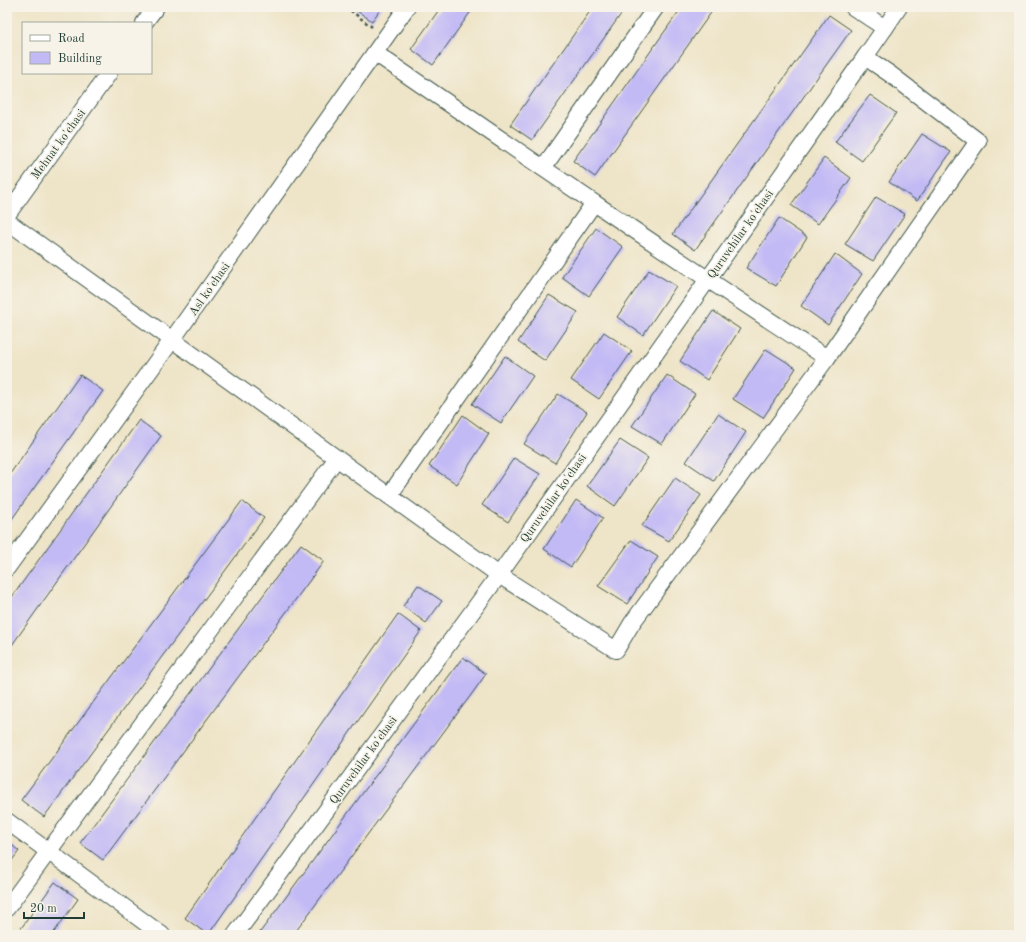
<svg xmlns="http://www.w3.org/2000/svg" width="1026" height="942" font-family="'Old Standard TT',serif">
<style>
.building{fill:#c2baf5}
.lines{fill:none;stroke-linecap:round;stroke-linejoin:round}
.street-casing{stroke:#3e564a;stroke-width:18}
.path{stroke:#3e564a;stroke-width:2.5;stroke-dasharray:3 3;stroke-linecap:butt}
.street{stroke:#fff;stroke-width:16}
.labels{text-anchor:middle;stroke-width:3.5;stroke-linejoin:round;paint-order:stroke}
.street-label{font-size:12px;fill:#1f3d34;stroke:#f7f3e8}
</style>
<rect width="100%" height="100%" fill="#f7f3e8"/>
<filter id="ink" filterUnits="userSpaceOnUse"><feTurbulence type="fractalNoise" baseFrequency=".025" numOctaves="2"/><feDisplacementMap in="SourceGraphic" scale="8" xChannelSelector="R" yChannelSelector="G"/><feConvolveMatrix kernelMatrix="1 2 1 2 8 2 1 2 1" color-interpolation-filters="sRGB"/></filter>
<filter id="wash" filterUnits="userSpaceOnUse"><feTurbulence type="fractalNoise" baseFrequency=".012" numOctaves="4" result="noise"/><feDisplacementMap in="SourceGraphic" scale="16" xChannelSelector="R" yChannelSelector="G"/><feGaussianBlur stdDeviation="0.9" result="paint"/><feColorMatrix in="noise" values="0 0 0 0 0 0 0 0 0 0 0 0 0 0 0 0 0 1.4 0 .05"/><feComposite in="paint" operator="in"/></filter>
<g filter="url(#wash)">
<rect width="100%" height="100%" fill="#eee4c7"/>
<g id="blocks">
<!-- building -->
<g class="building">
<polygon points="351,7 382,7 372,21"/>
<polygon points="441,7 474,7 433,65 411,49"/>
<polygon points="593,7 626,7 532,140 510,125"/>
<polygon points="682,7 715,7 595,177 573,161"/>
<polygon points="829,15 851,30 695,250 673,234"/>
<polygon points="870,95 896,113 862,161 835,142"/>
<polygon points="922,134 951,152 917,201 889,182"/>
<polygon points="824,158 851,178 818,224 791,205"/>
<polygon points="876,197 905,214 873,261 845,244"/>
<polygon points="779,218 807,237 776,286 746,268"/>
<polygon points="596,228 623,247 589,296 562,277"/>
<polygon points="835,254 862,274 828,325 801,306"/>
<polygon points="649,270 676,286 643,335 617,317"/>
<polygon points="549,295 578,312 545,361 518,342"/>
<polygon points="713,311 740,329 707,380 680,361"/>
<polygon points="604,332 632,351 599,399 571,380"/>
<polygon points="766,349 796,368 763,418 733,399"/>
<polygon points="505,356 533,376 501,423 472,404"/>
<polygon points="80,375 103,391 7,526 7,478"/>
<polygon points="667,375 695,394 662,444 632,426"/>
<polygon points="558,394 587,412 555,463 524,444"/>
<polygon points="718,414 746,432 714,481 686,462"/>
<polygon points="463,415 489,434 457,484 429,466"/>
<polygon points="139,420 161,436 7,652 7,604"/>
<polygon points="620,440 648,458 615,506 587,486"/>
<polygon points="514,458 540,474 508,522 482,505"/>
<polygon points="675,478 701,495 669,541 642,526"/>
<polygon points="576,500 603,518 571,567 544,549"/>
<polygon points="242,501 264,518 44,817 21,800"/>
<polygon points="631,540 658,557 627,604 598,586"/>
<polygon points="301,544 324,561 103,860 80,843"/>
<polygon points="418,585 442,601 426,623 403,606"/>
<polygon points="398,614 421,631 208,935 185,918"/>
<polygon points="463,657 486,674 471,695 293,935 258,935"/>
<polygon points="7,841 19,851 7,867"/>
<polygon points="55,882 78,899 63,920 52,935 16,935"/>
</g>
</g>
</g>
<g filter="url(#ink)">
<use href="#blocks" fill-opacity="0" stroke="#3e564a" stroke-width="1"/>
<g class="lines">
<!-- street casing -->
<g class="street-casing">
<g id="street">
<polyline points="144,23 156,7"/>
<polyline points="885,28 899,7"/>
<path d="M 375,53 C 525,156 675,259 827,358"/>
<polyline points="543,168 656,7"/>
<polyline points="7,215 109,73"/>
<polyline points="7,221 499,575 616,650 632,623 827,358 978,141 890,74 865,57 885,28 853,7"/>
<polyline points="389,496 594,203"/>
<polyline points="7,568 172,340 407,7"/>
<polyline points="7,821 162,935"/>
<polyline points="7,908 337,458"/>
<polyline points="235,935 499,575 865,57"/>
</g>
</g>
<!-- path -->
<polyline class="path" points="346,7 372,27"/>
<!-- street -->
<use href="#street" class="street"/>
</g>
</g>
<g class="labels">
<!-- street labels -->
<g class="street-label">
<text transform="translate(58 144) rotate(-54)" y="4">Mehnat ko'chasi</text>
<text transform="translate(740 234) rotate(-55)" y="4">Quruvchilar ko'chasi</text>
<text transform="translate(209 289) rotate(-55)" y="4">Asl ko'chasi</text>
<text transform="translate(553 498) rotate(-55)" y="4">Quruvchilar ko'chasi</text>
<text transform="translate(363 760) rotate(-54)" y="4">Quruvchilar ko'chasi</text>
</g>
</g>
<!-- margin -->
<rect width="1026" height="942" fill="none" stroke="#f7f3e8" stroke-width="24"/>
<!-- legend -->
<rect x="22" y="22" width="130" height="52" fill="#f7f3e8" stroke="#a1aaa0"/>
<rect x="30" y="35" width="20" height="6" fill="#ffffff" stroke="#a1aaa0"/>
<text x="58" y="42" font-size="12" fill="#1f3d34">Road</text>
<rect x="30" y="52" width="20" height="12" fill="#c2baf5" stroke="#a1aaa0"/>
<text x="58" y="62" font-size="12" fill="#1f3d34">Building</text>
<!-- scale -->
<path d="M24 912v6h60v-6" fill="none" stroke="#1f3d34" stroke-width="2"/>
<text x="30" y="912" font-size="12" fill="#1f3d34" stroke="#f7f3e8" stroke-width="3" paint-order="stroke">20 m</text>
</svg>
